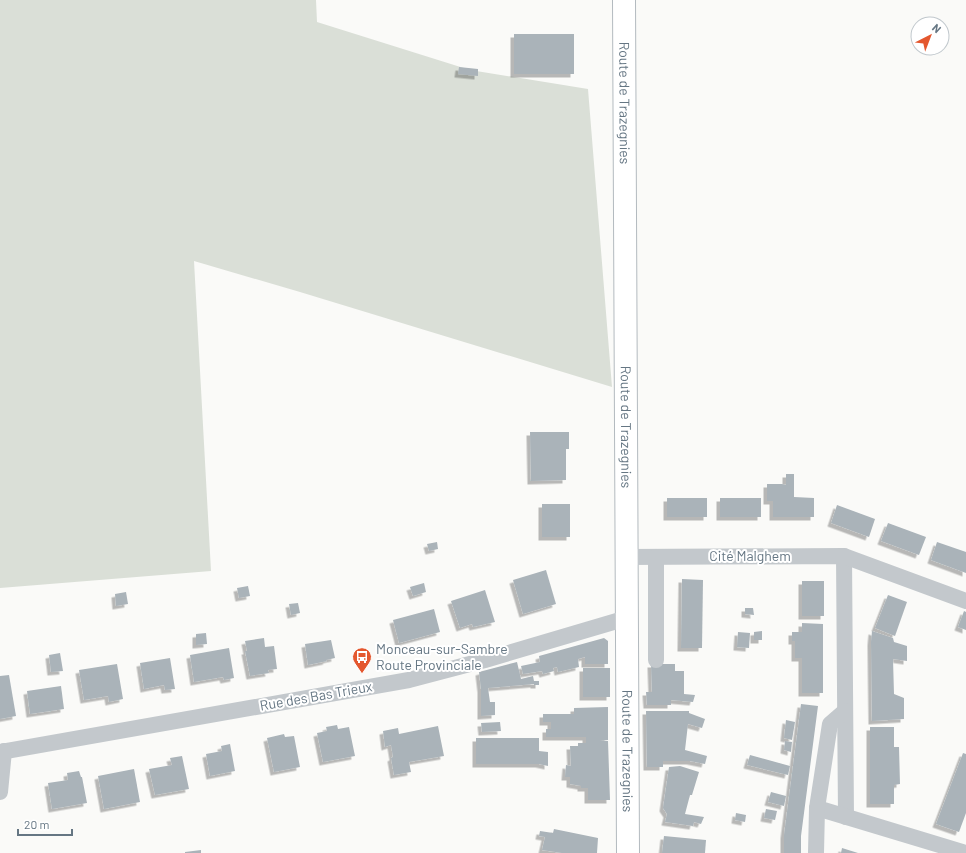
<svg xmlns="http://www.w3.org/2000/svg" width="966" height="853" font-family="Barlow,sans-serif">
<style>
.green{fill:#dadfd7}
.building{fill:#aab3b9;filter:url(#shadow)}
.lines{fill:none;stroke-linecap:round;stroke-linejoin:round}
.secondary-casing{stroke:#b3babf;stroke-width:24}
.street{stroke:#c3c8cc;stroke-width:16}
.secondary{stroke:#fff;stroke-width:22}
.labels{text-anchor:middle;stroke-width:4;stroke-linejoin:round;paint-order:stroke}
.street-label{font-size:14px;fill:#657683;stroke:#fff}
.poi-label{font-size:14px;fill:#657683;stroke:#fff;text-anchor:start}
</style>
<defs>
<filter id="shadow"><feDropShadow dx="-3.5" dy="3.5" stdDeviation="0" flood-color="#0004"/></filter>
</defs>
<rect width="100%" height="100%" fill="#fafaf8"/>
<!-- green -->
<polygon class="green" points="0,0 316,0 317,22 470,70 588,89 612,387 300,292 194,261 211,571 0,588"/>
<!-- building -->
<g class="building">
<rect x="514" y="34" width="60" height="40"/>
<polygon points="459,67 478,69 478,76 458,74"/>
<polygon points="530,432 569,432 569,449 566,449 566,480 531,481"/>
<polygon points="786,474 794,474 794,497 814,498 814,517 773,517 773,501 767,501 767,484 782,484 786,485"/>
<rect x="667" y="498" width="40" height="19"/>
<rect x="720" y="498" width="41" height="19"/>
<rect x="542" y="504" width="28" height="33"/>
<polygon points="837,505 875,519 869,537 831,523"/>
<polygon points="888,523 926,537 919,555 881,541"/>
<polygon points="437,542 438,549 429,551 427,544"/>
<polygon points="937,542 966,552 966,573 931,560"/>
<polygon points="546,570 556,604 523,614 513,580"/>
<polygon points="682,579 703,580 702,648 681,648"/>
<rect x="802" y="581" width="22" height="35"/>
<polygon points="424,583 426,592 413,596 410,587"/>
<polygon points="248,586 250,596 239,598 237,588"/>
<polygon points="485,590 495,622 473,627 472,624 460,628 451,601"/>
<polygon points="126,592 128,604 116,606 115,594"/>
<polygon points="888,595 907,602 895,636 875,628"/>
<polygon points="298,603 300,613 291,615 289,604"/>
<polygon points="745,608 753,608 754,615 745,614"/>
<polygon points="434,609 440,632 399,643 393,620"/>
<polygon points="964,611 966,612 966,630 958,627"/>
<polygon points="802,623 823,624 823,693 802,693 802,658 795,658 795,641 792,641 792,632 802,632"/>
<polygon points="762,631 762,640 754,640 754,632"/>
<polygon points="872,631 893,638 894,642 907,646 907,661 893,659 894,694 904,698 904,719 872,721 871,642"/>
<polygon points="738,632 750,633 749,648 737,647"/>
<polygon points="206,633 207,644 196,645 196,634"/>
<polygon points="264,638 265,647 274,646 277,669 268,670 269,673 250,676 245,651 247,651 245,641"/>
<polygon points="604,638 608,641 608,664 585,664 585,657 578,659 579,667 558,672 557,667 553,668 554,671 543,674 542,671 523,674 521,666 540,662 539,656"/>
<polygon points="331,640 335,658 326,660 327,661 308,665 305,644"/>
<polygon points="229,648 234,678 224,680 223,677 194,682 190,655"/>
<polygon points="60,653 63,671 51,672 49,655"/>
<polygon points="170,658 175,689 165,690 164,685 144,689 140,663"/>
<polygon points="517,662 521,679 533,676 534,681 539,681 539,685 534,685 534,684 488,688 490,702 495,702 495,715 481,716 481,689 479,672"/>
<polygon points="117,664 123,699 109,702 108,696 84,700 79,670"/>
<polygon points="651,664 675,664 675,671 684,671 684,694 695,695 693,702 671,700 671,705 647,705 646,692 652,692"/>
<rect x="583" y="668" width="27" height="29"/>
<polygon points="9,675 16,716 0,719 0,676"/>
<polygon points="61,686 64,709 30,714 27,691"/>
<polygon points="801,704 818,706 801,836 801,853 784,853 784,835"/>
<polygon points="608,707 608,740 600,741 608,741 610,800 588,800 588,788 581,788 581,786 570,784 570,777 565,777 566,765 571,766 570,746 578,746 578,743 586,743 586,737 546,737 546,729 551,729 551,722 543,722 543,714 574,714 574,708"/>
<polygon points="646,711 689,711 689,713 705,719 702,728 688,724 685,750 707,756 705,764 690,761 663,761 663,767 647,767"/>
<polygon points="786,720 795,722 792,740 784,738"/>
<polygon points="500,722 501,731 482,732 481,723"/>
<polygon points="337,725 338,729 349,727 355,756 323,762 317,733 327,731 326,727"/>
<polygon points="438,726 444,756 409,762 411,772 394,775 391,758 393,757 391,745 385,747 383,731 398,728 399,734"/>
<polygon points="870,727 894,727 894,747 899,747 900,784 894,785 894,804 870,804"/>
<polygon points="284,734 285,737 294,736 300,767 274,772 267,738"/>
<polygon points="476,738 539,738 539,751 548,752 548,766 539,764 476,764"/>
<polygon points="785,741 792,742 791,752 784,750"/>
<polygon points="230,744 235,771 210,776 206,754 222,751 221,746"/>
<polygon points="963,753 966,754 966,813 959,832 936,824"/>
<polygon points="750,755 790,766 788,775 747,765"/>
<polygon points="182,756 189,789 155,795 149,769 172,765 170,758"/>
<polygon points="680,766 699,772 692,795 690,795 685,814 704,817 701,824 694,822 693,826 665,822 667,814 663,808 669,767"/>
<polygon points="134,769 140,802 104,809 98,776"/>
<polygon points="79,771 81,777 82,777 87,803 52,809 48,783 68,780 67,773"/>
<polygon points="771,792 786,796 784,806 768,802"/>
<polygon points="766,809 777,811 775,820 764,818"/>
<polygon points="736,813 746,815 745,822 735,820"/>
<polygon points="554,829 598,838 597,853 562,853 542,850 545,837 539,836 540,831 553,833"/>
<polygon points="664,836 706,840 705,853 662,853"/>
<polygon points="842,848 858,853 841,853"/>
<polygon points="201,850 201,853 185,853 185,852"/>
</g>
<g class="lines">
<!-- secondary casing -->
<g class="secondary-casing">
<g id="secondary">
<path id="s1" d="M 624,0 L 628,853"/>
</g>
</g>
<!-- street -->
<g class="street">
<polyline points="844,556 846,817"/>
<polyline points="627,557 844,556 966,601"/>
<polyline points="656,557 656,660"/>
<polyline points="0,752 409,680 485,660 627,618"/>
<polyline points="0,792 4,751"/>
<polyline points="817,808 966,853"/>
<polyline points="816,853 817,808 830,724 845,711"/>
</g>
<!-- secondary -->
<use href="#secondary" class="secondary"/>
</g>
<!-- icons -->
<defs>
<g id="bus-pin" transform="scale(1)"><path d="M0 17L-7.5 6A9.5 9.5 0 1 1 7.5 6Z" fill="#e4572e" stroke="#fff"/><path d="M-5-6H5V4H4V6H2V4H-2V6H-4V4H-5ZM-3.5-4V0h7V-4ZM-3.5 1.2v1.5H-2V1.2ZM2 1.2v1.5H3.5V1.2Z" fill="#fff"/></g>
</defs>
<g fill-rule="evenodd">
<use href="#bus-pin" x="362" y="657"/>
</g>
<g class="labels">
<!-- street labels -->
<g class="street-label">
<text dy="5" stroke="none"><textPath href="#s1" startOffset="103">Route de Trazegnies</textPath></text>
<text dy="5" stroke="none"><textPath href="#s1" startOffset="427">Route de Trazegnies</textPath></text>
<text x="750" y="561">Cité Malghem</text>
<text transform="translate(316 696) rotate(-10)" y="5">Rue des Bas Trieux</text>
<text dy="5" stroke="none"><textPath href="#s1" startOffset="751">Route de Trazegnies</textPath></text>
</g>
<!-- poi labels -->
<g class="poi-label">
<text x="376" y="654">Monceau-sur-Sambre<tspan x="376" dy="16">Route Provinciale</tspan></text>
</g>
</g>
<!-- north arrow -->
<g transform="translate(930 36) rotate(42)"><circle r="19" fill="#ffffff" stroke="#c1c8cd"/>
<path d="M0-3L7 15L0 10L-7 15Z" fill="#e4572e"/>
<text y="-6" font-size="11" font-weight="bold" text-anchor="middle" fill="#657683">N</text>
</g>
<!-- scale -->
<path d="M18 829v6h54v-6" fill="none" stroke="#657683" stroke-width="2"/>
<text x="24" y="829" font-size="12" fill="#657683" stroke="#ffffff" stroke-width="3" paint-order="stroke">20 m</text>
</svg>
